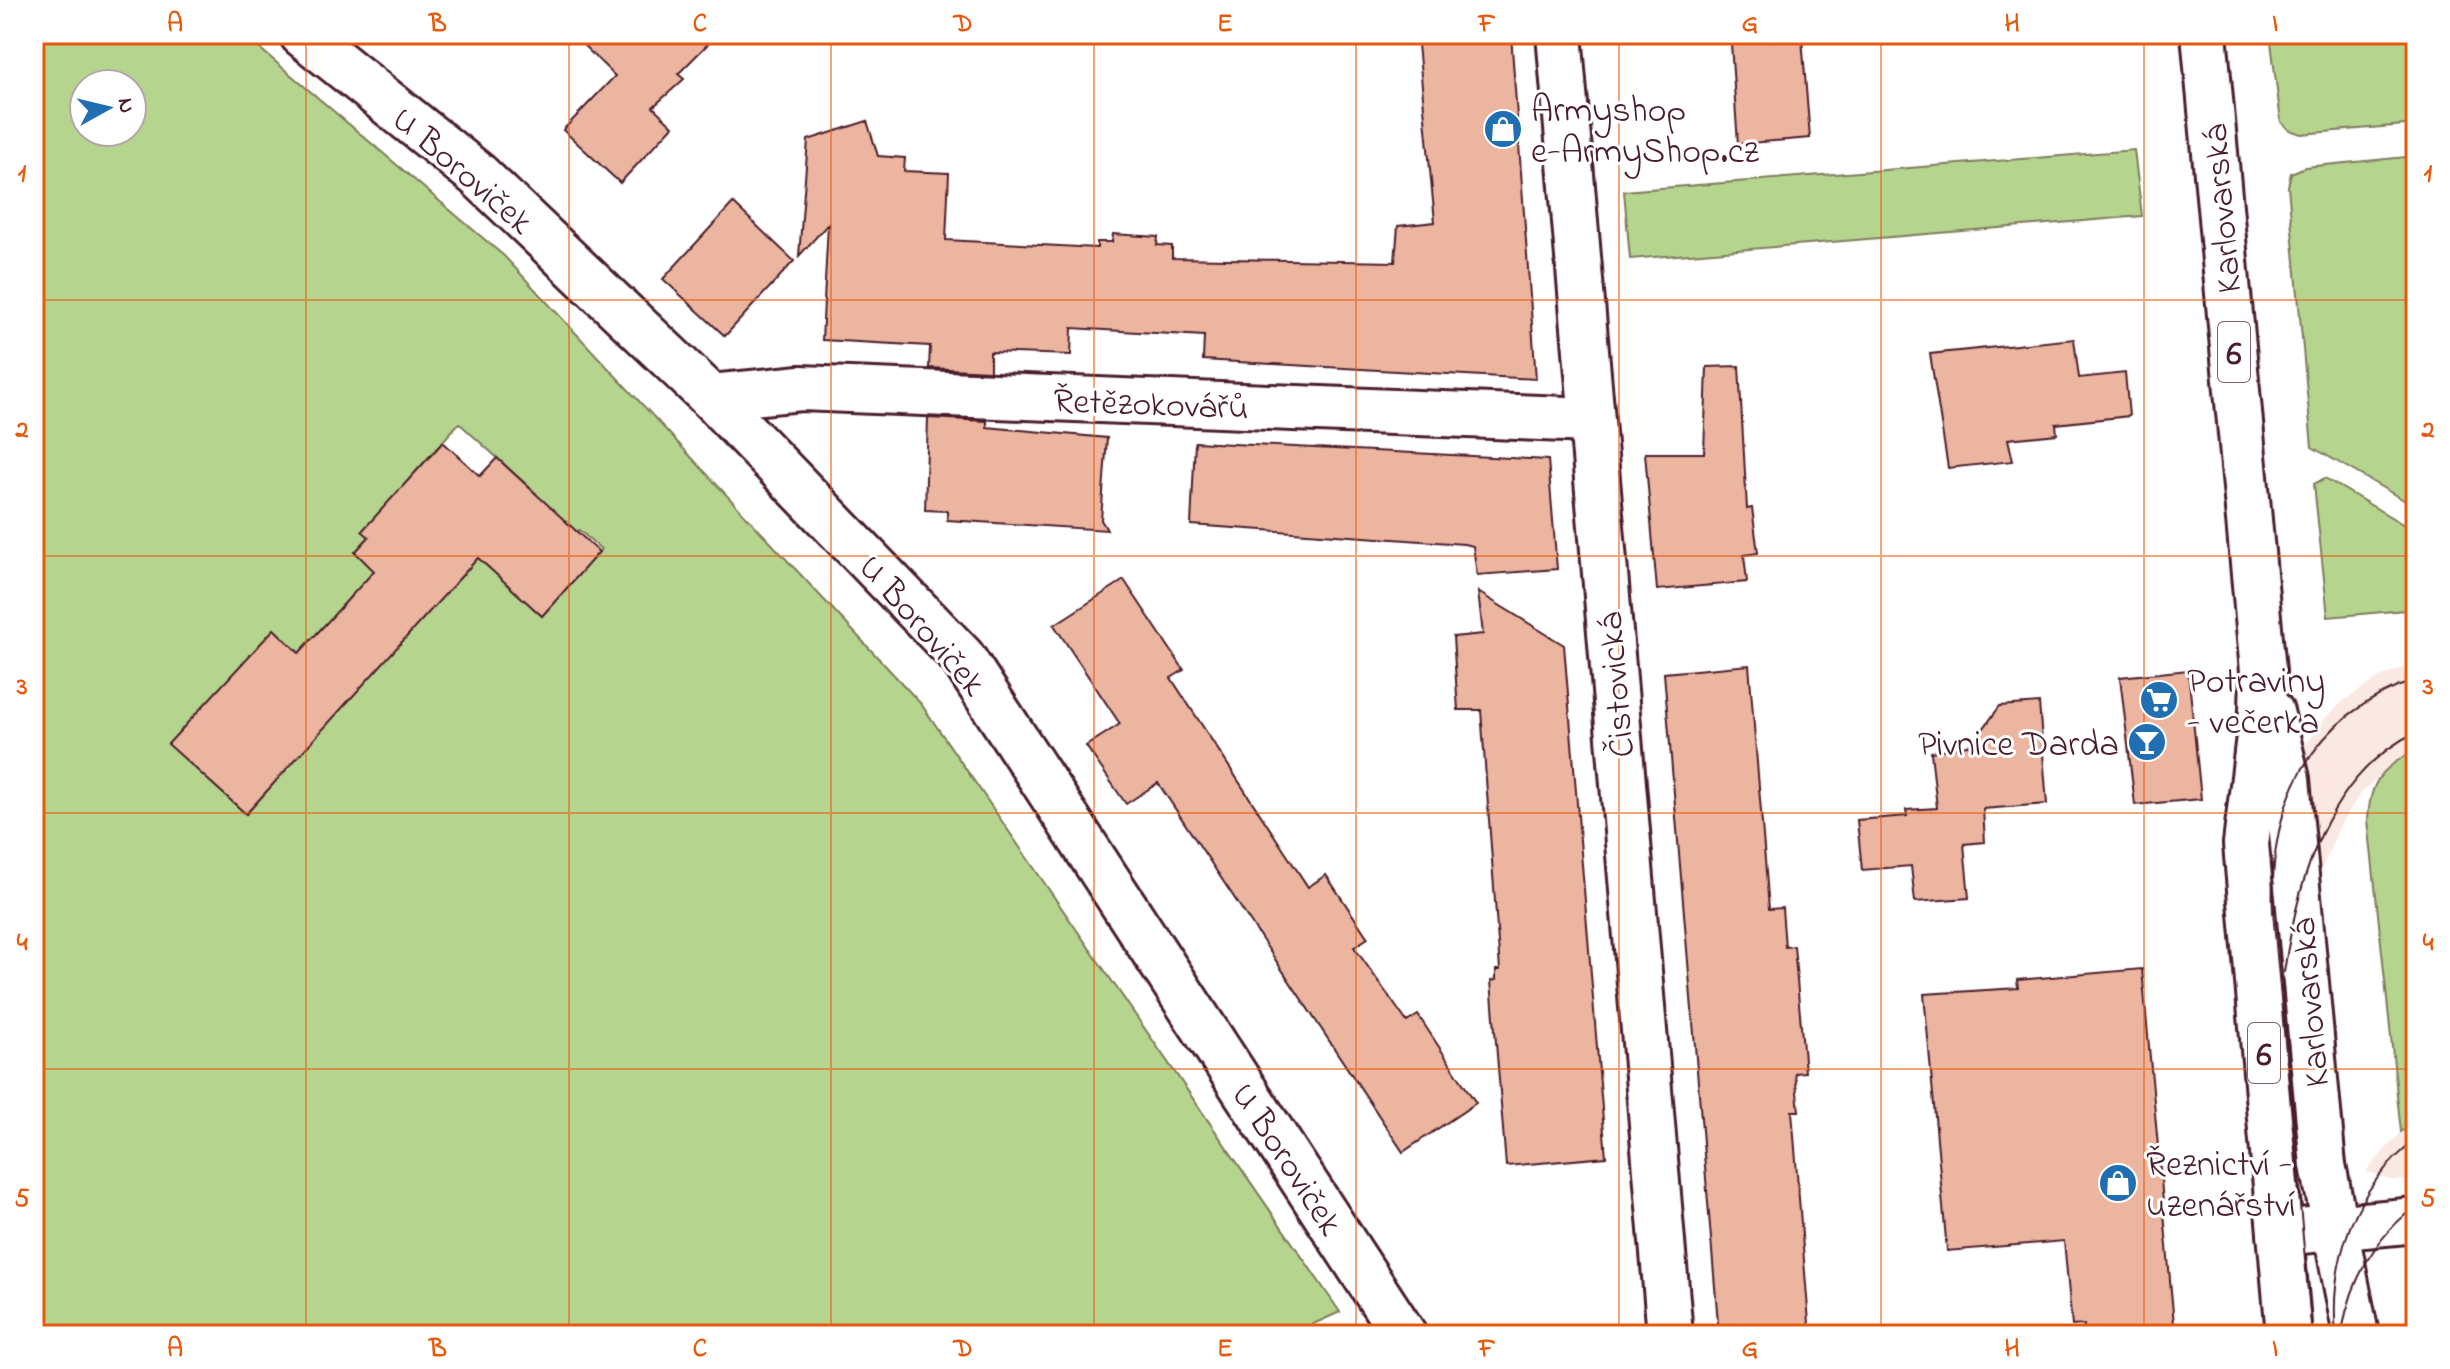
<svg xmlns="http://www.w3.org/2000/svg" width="2450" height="1369" font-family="'Indie Flower',sans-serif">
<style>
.built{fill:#f9e9e2}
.green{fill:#b5d58f;stroke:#807a5d;stroke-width:2;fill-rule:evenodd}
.building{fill:#ebb5a0;stroke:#4a1f2b;stroke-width:2}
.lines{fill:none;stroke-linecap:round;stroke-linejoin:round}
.minor-casing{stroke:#4a1f2b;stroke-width:50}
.major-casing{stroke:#4a1f2b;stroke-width:50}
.minor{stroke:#fff;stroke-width:44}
.major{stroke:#fff;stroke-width:44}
.tram{stroke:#4a1f2b;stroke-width:2}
.grid{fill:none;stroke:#e8590c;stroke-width:2;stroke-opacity:0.55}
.labels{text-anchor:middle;stroke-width:6;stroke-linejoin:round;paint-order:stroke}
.shield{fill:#fff;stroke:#80626b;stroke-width:2}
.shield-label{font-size:34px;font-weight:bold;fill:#4a1f2b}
.poi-label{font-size:36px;fill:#4a1f2b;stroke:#fff;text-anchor:start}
.street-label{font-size:36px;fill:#4a1f2b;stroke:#fff}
.neatline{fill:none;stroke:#e8590c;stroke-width:3}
.grid-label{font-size:26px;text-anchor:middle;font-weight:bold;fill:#e8590c}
</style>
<rect width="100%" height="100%" fill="#fff"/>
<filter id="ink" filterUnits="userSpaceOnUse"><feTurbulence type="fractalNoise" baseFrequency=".0125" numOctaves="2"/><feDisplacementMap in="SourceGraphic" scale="16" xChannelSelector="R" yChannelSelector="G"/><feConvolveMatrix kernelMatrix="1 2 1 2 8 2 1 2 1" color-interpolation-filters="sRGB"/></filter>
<g filter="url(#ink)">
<!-- built -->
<g class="built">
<polygon points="2416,663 2416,749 2389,766 2360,794 2340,825 2313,889 2301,750 2326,717 2345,700 2379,678"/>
<polygon points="2416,1121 2416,1181 2390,1180 2366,1171 2401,1132"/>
</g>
<!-- green -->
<g class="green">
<path d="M 34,34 L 167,34 L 251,41 L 504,256 L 921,704 L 1340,1312 L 1289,1335 L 34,1335 ZM 84,84 L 132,84 L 132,132 L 84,132 ZM 459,423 L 536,493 L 246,814 L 169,744 L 274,630 L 305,658 L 352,594 L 358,599 L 379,575 L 355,552 L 369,537 L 363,531 ZM 579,530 L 601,549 L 542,616 L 522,597 Z"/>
<polygon points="2270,34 2416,34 2416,124 2301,134 2289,130 2281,122"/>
<polygon points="2134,150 2142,216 1630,259 1624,191"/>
<polygon points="2416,156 2416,507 2312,447 2288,186 2291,173 2305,167"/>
<polygon points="2325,478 2416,532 2416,609 2328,617 2314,484"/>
<path d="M 2416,749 L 2416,1121 L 2401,1132 L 2368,820 C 2370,778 2382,770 2416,749 Z"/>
</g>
<!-- building -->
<g class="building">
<polygon points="572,34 718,34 678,74 684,79 653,107 673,126 620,183 563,130 615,76"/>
<polygon points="1417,34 1511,34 1536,379 1203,360 1204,336 1072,328 1071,355 990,352 990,371 929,368 930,346 822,340 828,224 799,256 808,140 867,121 878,156 905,158 904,171 949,173 946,240 1097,248 1097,242 1112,242 1113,234 1158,237 1157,245 1172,246 1172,258 1395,262 1398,226 1435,222"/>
<polygon points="1802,38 1810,138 1738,144 1731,44"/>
<polygon points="733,203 794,261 725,336 663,279"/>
<polygon points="2074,339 2079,378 2125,373 2129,416 2056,424 2057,434 2008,439 2013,461 1948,468 1930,354"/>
<polygon points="1739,366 1747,509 1752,508 1758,553 1744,555 1747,582 1657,590 1645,453 1704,453 1707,367"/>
<polygon points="928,418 987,421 987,427 1107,438 1101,520 1107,530 947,520 947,511 925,510"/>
<polygon points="443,442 480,476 497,458 599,552 542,616 478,558 246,814 168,744 274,629 299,653 374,571 355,552 369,537 362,531"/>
<polygon points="1195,442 1548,460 1557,569 1477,575 1473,546 1464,544 1191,525"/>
<polygon points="1124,580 1184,670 1171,678 1308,887 1326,875 1368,938 1354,947 1407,1022 1418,1015 1476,1103 1403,1152 1158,783 1126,804 1086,746 1120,724 1054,625"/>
<polygon points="1478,592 1564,645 1606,1157 1506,1166 1491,981 1496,980 1496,970 1500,970 1481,710 1458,710 1453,637 1483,634"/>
<polygon points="1749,665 1769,909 1782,908 1785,947 1794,946 1805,1072 1795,1073 1799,1111 1792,1111 1810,1335 1719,1335 1664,673"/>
<polygon points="2188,670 2201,799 2135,805 2120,677"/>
<polygon points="2039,703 2047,804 1983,809 1985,842 1964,844 1969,898 1915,902 1911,866 1862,870 1857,820 1907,816 1906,810 1937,808 1931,752 1972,744 2000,706"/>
<polygon points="2142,969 2175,1335 2084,1335 2084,1325 2072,1326 2064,1241 1947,1251 1924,994 2018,988 2017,980"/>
</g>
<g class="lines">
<!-- minor casing -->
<g class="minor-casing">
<g id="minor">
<polyline points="302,34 478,175 711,397 962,657 1404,1335"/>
<polyline points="1559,34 1670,1335"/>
<polyline points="711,397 801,388 1591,420"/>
<polyline points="2280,1233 2416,1220"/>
</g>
</g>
<!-- major casing -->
<g class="major-casing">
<g id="major">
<polyline points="2204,34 2263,671 2262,711 2246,844 2289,1335"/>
<polyline points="2271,712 2287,779 2323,1165 2356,1335"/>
</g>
</g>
<!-- minor -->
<use href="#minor" class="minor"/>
<!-- major -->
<use href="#major" class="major"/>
<!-- tram -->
<g class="tram">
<path d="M 2284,972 C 2298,880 2326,776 2416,732"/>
<path d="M 2342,1331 C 2351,1280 2374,1238 2416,1206"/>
<path d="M 2312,1335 L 2273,912 C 2268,805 2309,715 2416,680"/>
<path d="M 2336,1335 C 2329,1260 2354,1187 2416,1140"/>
</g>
</g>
</g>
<!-- grid -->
<path class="grid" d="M 306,34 L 306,1335M 569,34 L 569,1335M 831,34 L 831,1335M 1094,34 L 1094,1335M 1356,34 L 1356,1335M 1619,34 L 1619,1335M 1881,34 L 1881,1335M 2144,34 L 2144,1335M 34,300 L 2416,300M 34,556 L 2416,556M 34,813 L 2416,813M 34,1069 L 2416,1069"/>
<!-- icons -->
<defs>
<g id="shop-disc" transform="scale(2)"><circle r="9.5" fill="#1f6fb2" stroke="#fff"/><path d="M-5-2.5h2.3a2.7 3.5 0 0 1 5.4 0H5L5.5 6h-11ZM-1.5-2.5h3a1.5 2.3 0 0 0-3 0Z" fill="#fff"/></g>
<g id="supermarket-disc" transform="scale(2)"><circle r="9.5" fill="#1f6fb2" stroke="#fff"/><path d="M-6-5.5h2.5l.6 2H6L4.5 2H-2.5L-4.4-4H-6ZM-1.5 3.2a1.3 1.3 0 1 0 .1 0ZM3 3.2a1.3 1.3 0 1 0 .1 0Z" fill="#fff"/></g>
<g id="bar-disc" transform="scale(2)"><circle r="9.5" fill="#1f6fb2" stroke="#fff"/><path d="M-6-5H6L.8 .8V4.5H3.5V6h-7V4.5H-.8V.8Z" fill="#fff"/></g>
</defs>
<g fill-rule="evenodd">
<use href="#shop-disc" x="1503" y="129"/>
<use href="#supermarket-disc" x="2159" y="700"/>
<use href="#bar-disc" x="2147" y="742"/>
<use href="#shop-disc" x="2118" y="1183"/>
</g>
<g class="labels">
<!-- shield labels -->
<g class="shield">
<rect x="2218" y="322" width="32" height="60" rx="6"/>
<rect x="2248" y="1023" width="32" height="60" rx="6"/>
</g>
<g class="shield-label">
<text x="2234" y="364">6</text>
<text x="2264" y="1065">6</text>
</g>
<!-- poi labels -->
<g class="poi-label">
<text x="1531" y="121">Armyshop<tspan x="1531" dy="41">e-ArmyShop.cz</tspan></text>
<text x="2187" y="692">Potraviny<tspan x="2187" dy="41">- večerka</tspan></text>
<text x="2119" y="755" text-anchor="end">Pivnice Darda</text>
<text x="2146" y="1175">Řeznictví -<tspan x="2146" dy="41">uzenářství</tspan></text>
</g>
<!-- street labels -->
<g class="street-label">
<text transform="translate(464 169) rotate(41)" y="13">U Boroviček</text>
<text transform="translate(2220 209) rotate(-95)" y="13">Karlovarská</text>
<text transform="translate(1151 402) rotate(2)" y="13">Řetězokovářů</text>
<text transform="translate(924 624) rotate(49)" y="13">U Boroviček</text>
<text transform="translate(1614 685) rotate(-95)" y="13">Čistovická</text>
<text transform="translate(2308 1003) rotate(-95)" y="13">Karlovarská</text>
<text transform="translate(1289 1158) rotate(57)" y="13">U Boroviček</text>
</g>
</g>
<!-- margin -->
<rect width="2450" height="1369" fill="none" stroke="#fff" stroke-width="88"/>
<!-- north arrow -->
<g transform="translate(108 108) rotate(82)"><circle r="38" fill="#ffffff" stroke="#b7a5aa" stroke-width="2"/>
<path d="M0-6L14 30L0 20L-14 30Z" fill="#1f6fb2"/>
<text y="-12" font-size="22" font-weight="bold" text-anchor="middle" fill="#4a1f2b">N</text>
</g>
<rect x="44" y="44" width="2362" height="1281" class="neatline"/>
<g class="grid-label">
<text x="175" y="31">A</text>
<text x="438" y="31">B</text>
<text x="700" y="31">C</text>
<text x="963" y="31">D</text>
<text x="1225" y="31">E</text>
<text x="1487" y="31">F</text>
<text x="1750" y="31">G</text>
<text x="2012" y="31">H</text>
<text x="2275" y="31">I</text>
<text x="22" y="181">1</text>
<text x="2428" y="181">1</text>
<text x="22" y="437">2</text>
<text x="2428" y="437">2</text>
<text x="22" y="694">3</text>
<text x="2428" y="694">3</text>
<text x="22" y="950">4</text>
<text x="2428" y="950">4</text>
<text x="22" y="1206">5</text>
<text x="2428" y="1206">5</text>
<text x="175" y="1356">A</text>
<text x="438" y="1356">B</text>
<text x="700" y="1356">C</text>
<text x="963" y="1356">D</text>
<text x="1225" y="1356">E</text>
<text x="1487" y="1356">F</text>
<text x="1750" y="1356">G</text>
<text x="2012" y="1356">H</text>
<text x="2275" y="1356">I</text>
</g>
</svg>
